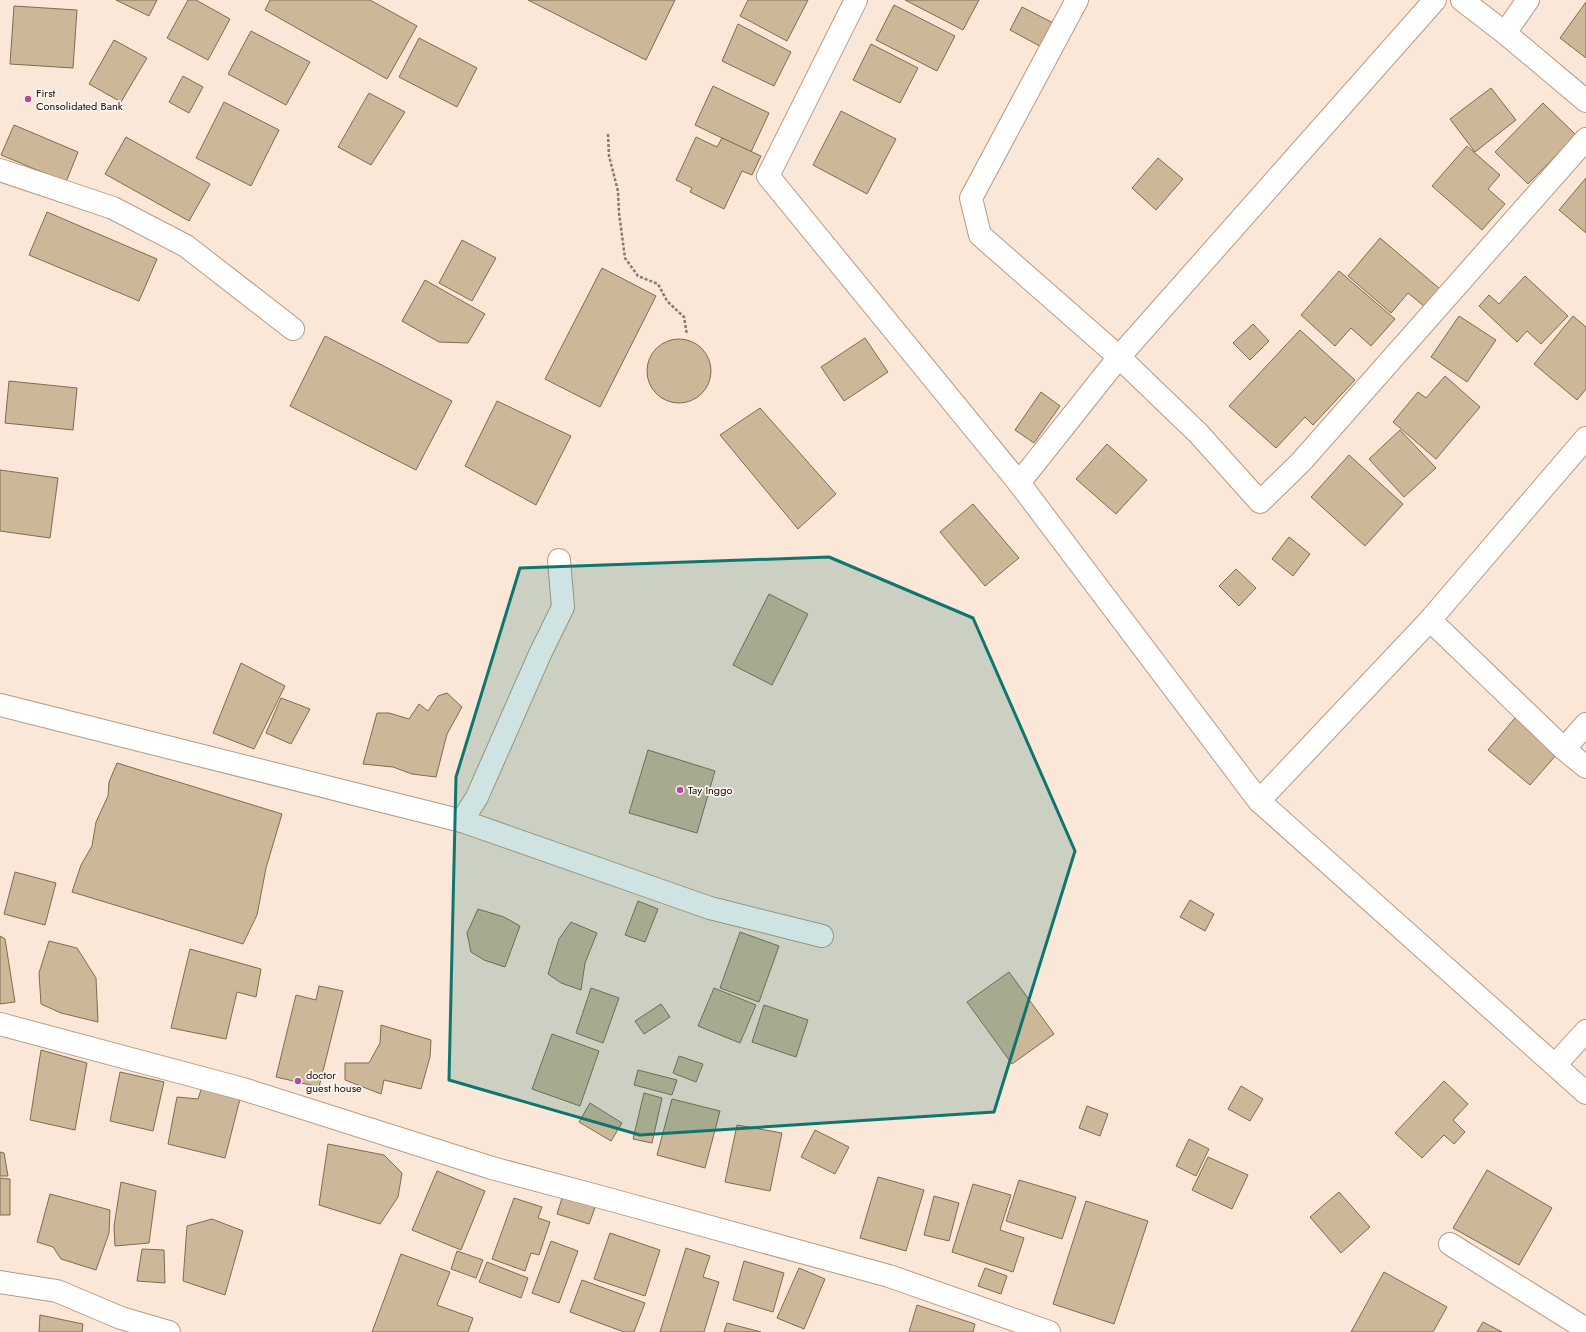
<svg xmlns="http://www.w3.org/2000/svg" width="1586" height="1332" font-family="Jost,sans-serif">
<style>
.building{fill:#ccb798;stroke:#7f6c4f}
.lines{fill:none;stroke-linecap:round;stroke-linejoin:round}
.minor-casing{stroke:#b89a82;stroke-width:24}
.path{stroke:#87796d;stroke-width:2.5;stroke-dasharray:3 2;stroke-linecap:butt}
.minor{stroke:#fff;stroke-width:22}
.marked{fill:#0f766e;fill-opacity:0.2;stroke:#0f766e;stroke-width:3;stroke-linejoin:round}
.poi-dot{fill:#bc469c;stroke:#fdf7f2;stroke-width:1.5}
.labels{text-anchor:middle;stroke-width:3.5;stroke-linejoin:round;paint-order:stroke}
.poi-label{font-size:11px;fill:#160c04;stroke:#fdf7f2;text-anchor:start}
</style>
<rect width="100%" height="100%" fill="#fae7d8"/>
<!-- building -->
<g class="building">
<polygon points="116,0 157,0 149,16"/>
<polygon points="188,0 196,0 230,19 208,60 167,38"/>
<polygon points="270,0 370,0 417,26 387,79 265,10"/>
<polygon points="528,0 675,0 646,60"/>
<polygon points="748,0 808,0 787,41 740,16"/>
<polygon points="905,0 979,0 963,30"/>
<polygon points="1586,2 1586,58 1560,38"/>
<polygon points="894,5 955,36 937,71 876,40"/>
<polygon points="14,6 77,10 73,68 10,64"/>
<polygon points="1022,7 1061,27 1049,51 1010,30"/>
<polygon points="738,24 791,52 774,86 722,61"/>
<polygon points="251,31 310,62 286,105 228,74"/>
<polygon points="419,38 477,68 457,107 399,77"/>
<polygon points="114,40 147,58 121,102 89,84"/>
<polygon points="871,44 918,68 900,103 853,80"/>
<polygon points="183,76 203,87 189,113 169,102"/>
<polygon points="713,86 769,113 751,152 695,125"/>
<polygon points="1491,88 1516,120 1475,152 1450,119"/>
<polygon points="369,93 405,112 371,165 338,147"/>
<polygon points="224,102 279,130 251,186 196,158"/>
<polygon points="1543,103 1576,135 1528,184 1495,152"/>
<polygon points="841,111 896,139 867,194 813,165"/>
<polygon points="14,125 78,152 66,182 1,155"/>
<polygon points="126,137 210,184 189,221 105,174"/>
<polygon points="696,137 717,147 722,138 761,156 752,175 742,171 724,209 690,192 692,188 676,180"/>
<polygon points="1467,146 1500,175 1488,189 1505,204 1482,230 1432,186"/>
<polygon points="1158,158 1183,179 1156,210 1132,188"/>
<polygon points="1586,178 1586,233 1559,210"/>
<polygon points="47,212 157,259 139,301 29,255"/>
<polygon points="1380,238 1440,289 1425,307 1408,293 1391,313 1348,276"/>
<polygon points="462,240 496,258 472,301 439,283"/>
<polygon points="602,268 656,296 600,407 545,379"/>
<polygon points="1339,271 1395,319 1371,346 1351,328 1335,346 1301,315"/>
<polygon points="1525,276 1568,316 1541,344 1527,331 1517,342 1479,306 1489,295 1499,304"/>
<polygon points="425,280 485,314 468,343 439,342 402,321"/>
<polygon points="1459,316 1496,340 1467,382 1431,357"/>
<polygon points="1573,316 1586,327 1586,389 1577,400 1534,364"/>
<polygon points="1253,324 1269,341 1250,360 1233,343"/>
<polygon points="1300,330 1355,380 1313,425 1305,417 1276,448 1229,406"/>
<polygon points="325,336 452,401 416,470 290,406"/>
<polygon points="865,338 888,372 844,401 821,367"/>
<circle cx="679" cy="371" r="32"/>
<polygon points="1445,376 1480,407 1436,459 1393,422 1418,392 1426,398"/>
<polygon points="9,381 77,388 73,430 5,423"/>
<polygon points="1041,392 1060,406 1034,443 1015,430"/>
<polygon points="497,401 571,436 536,505 465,466"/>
<polygon points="760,408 836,494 798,529 720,435"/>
<polygon points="1400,430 1436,468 1404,497 1369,459"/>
<polygon points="1107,444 1147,480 1116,514 1076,479"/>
<polygon points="1349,455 1403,504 1365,546 1311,497"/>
<polygon points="0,470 58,478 50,538 0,531"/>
<polygon points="973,504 1019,558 985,586 940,532"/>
<polygon points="1289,537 1310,554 1293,576 1272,559"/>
<polygon points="1236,569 1256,588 1239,606 1219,586"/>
<polygon points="769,594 808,614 772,685 733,665"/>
<polygon points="241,663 285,686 254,749 213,733"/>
<polygon points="447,693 462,707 447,734 436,777 412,774 393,767 363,764 377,713 389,713 409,719 419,704 428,711 438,696"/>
<polygon points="281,698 310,709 291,744 266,733"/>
<polygon points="1515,718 1557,754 1530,785 1488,750"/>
<polygon points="648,750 715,771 697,833 629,813"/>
<polygon points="117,763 282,814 266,868 257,915 243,944 72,892 81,865 92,846 96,822 108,796 109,782"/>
<polygon points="15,872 56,883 45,925 4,914"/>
<polygon points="1190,900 1214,914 1205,931 1180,917"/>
<polygon points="638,901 658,909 645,942 625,935"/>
<polygon points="478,909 504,917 520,926 505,967 484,960 471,952 467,933"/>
<polygon points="571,922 597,933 585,963 581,990 561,983 548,974 559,939"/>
<polygon points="740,932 779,946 759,1002 720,988"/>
<polygon points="0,936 5,939 15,1002 0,1004"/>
<polygon points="49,941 77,948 96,978 98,1022 61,1013 41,1004 39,973"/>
<polygon points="190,949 261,969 256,997 237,992 226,1039 171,1028"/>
<polygon points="1009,972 1054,1034 1012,1064 967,1002"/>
<polygon points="319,986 343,991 319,1087 276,1077 296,995 316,1000"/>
<polygon points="591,988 619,998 603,1043 576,1033"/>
<polygon points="714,988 756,1005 740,1043 698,1026"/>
<polygon points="661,1004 670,1017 644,1034 635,1021"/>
<polygon points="764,1005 808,1020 796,1057 752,1042"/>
<polygon points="381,1025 431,1040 430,1057 421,1089 384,1080 381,1094 345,1080 345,1063 369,1063 380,1043"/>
<polygon points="552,1034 599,1051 580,1106 532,1089"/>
<polygon points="41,1050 87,1063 75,1130 30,1120"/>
<polygon points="679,1056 703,1064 696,1082 673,1073"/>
<polygon points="638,1070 677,1080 672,1095 634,1085"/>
<polygon points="120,1072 164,1082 153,1131 110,1121"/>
<polygon points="1444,1081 1468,1104 1453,1120 1465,1132 1454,1144 1444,1135 1422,1158 1395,1133"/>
<polygon points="203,1084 241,1095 225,1158 168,1144 177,1097 198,1099"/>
<polygon points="1241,1086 1263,1099 1250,1121 1228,1109"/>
<polygon points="644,1093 662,1098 652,1143 633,1139"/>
<polygon points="672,1099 720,1111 705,1168 657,1155"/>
<polygon points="590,1103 622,1123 611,1141 579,1122"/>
<polygon points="1087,1106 1108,1114 1100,1136 1079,1128"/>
<polygon points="737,1125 782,1133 770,1191 725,1182"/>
<polygon points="815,1130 849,1147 835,1174 801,1157"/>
<polygon points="1189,1139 1209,1149 1196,1176 1176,1166"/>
<polygon points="328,1144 384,1155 402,1173 398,1197 380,1224 319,1205"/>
<polygon points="0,1152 4,1153 8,1176 0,1176"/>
<polygon points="1208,1157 1248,1175 1232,1209 1192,1190"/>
<polygon points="1487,1170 1552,1208 1519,1265 1453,1228"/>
<polygon points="437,1171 485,1191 461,1250 412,1230"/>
<polygon points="878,1177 924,1190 906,1251 860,1238"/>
<polygon points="0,1178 10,1179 10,1215 0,1215"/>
<polygon points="1019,1180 1076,1197 1062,1239 1006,1221"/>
<polygon points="121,1182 156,1191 149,1243 115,1246 114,1226"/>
<polygon points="973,1184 1011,1195 1000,1230 1024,1238 1013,1272 952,1252"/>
<polygon points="1339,1192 1370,1227 1341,1253 1310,1217"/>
<polygon points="50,1194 110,1210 109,1233 96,1270 61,1259 53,1247 37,1242"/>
<polygon points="563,1195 596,1205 589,1224 557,1214"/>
<polygon points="934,1196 959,1203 949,1241 924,1235"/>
<polygon points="514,1198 542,1207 538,1218 550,1222 539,1255 531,1253 525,1271 492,1259"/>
<polygon points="1086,1201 1148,1221 1114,1324 1053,1304"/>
<polygon points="212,1219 243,1231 225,1295 183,1281 187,1226"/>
<polygon points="610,1233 660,1250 645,1296 594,1279"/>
<polygon points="551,1241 578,1251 559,1303 532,1293"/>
<polygon points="686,1248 710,1256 703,1277 719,1282 704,1332 660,1332"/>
<polygon points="142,1249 164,1250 165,1283 137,1281"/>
<polygon points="457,1251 483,1260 476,1278 451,1269"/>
<polygon points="401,1254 450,1272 437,1305 473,1318 468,1332 372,1332"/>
<polygon points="744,1261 784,1273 773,1312 733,1300"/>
<polygon points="487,1262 528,1278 521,1298 479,1282"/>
<polygon points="799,1268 825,1279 804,1329 777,1318"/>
<polygon points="985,1268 1007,1276 1001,1294 978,1286"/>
<polygon points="1384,1272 1447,1307 1433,1332 1351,1332"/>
<polygon points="582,1280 645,1303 634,1332 624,1332 570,1312"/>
<polygon points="917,1305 975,1324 973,1332 909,1332"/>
<polygon points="40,1315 83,1324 82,1332 39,1332"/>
<polygon points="1483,1322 1502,1332 1477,1332"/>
<polygon points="727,1323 761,1332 724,1332"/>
</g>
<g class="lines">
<!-- minor casing -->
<g class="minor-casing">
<g id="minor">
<polyline points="856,0 768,176 1019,483 1259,801 1586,1093"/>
<polyline points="1435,0 1119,357 1198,433 1260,502 1301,462 1586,139"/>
<polyline points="1462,0 1505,33"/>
<polyline points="1528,0 1505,33 1586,101"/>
<polyline points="0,170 113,208 186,246 293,329"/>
<polyline points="1019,483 1119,357 980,235 971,198 1077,0"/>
<polyline points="1430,620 1564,749 1586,767"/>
<polyline points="0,705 462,821 710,908 822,936"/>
<polyline points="1564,749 1586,724"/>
<polyline points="1259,801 1430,620 1586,438"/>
<polyline points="462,821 477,797 540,654 563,607 559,560"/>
<polyline points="0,1024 243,1089 492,1168 597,1196 889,1276 1049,1332"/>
<polyline points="1555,1065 1586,1031"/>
<polyline points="1450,1244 1586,1329"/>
<polyline points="0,1282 57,1291 121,1318 169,1332"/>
</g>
</g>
<!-- path -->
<polyline class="path" points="608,134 609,156 618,191 619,213 625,258 638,276 658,284 667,301 684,317 687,335"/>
<!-- minor -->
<use href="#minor" class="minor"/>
</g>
<!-- marked area -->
<path class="marked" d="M 829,557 L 973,618 L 1075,851 L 994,1112 L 640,1135 L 449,1080 L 456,777 L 520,568 Z"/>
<!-- markers -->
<g class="poi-dot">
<circle cx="28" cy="99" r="4"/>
<circle cx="680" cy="790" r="4"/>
<circle cx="298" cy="1081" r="4"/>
</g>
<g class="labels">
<!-- poi labels -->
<g class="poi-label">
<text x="36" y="97">First<tspan x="36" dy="13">Consolidated Bank</tspan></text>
<text x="688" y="794">Tay Inggo</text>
<text x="306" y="1079">doctor<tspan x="306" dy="13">guest house</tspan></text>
</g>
</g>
</svg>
